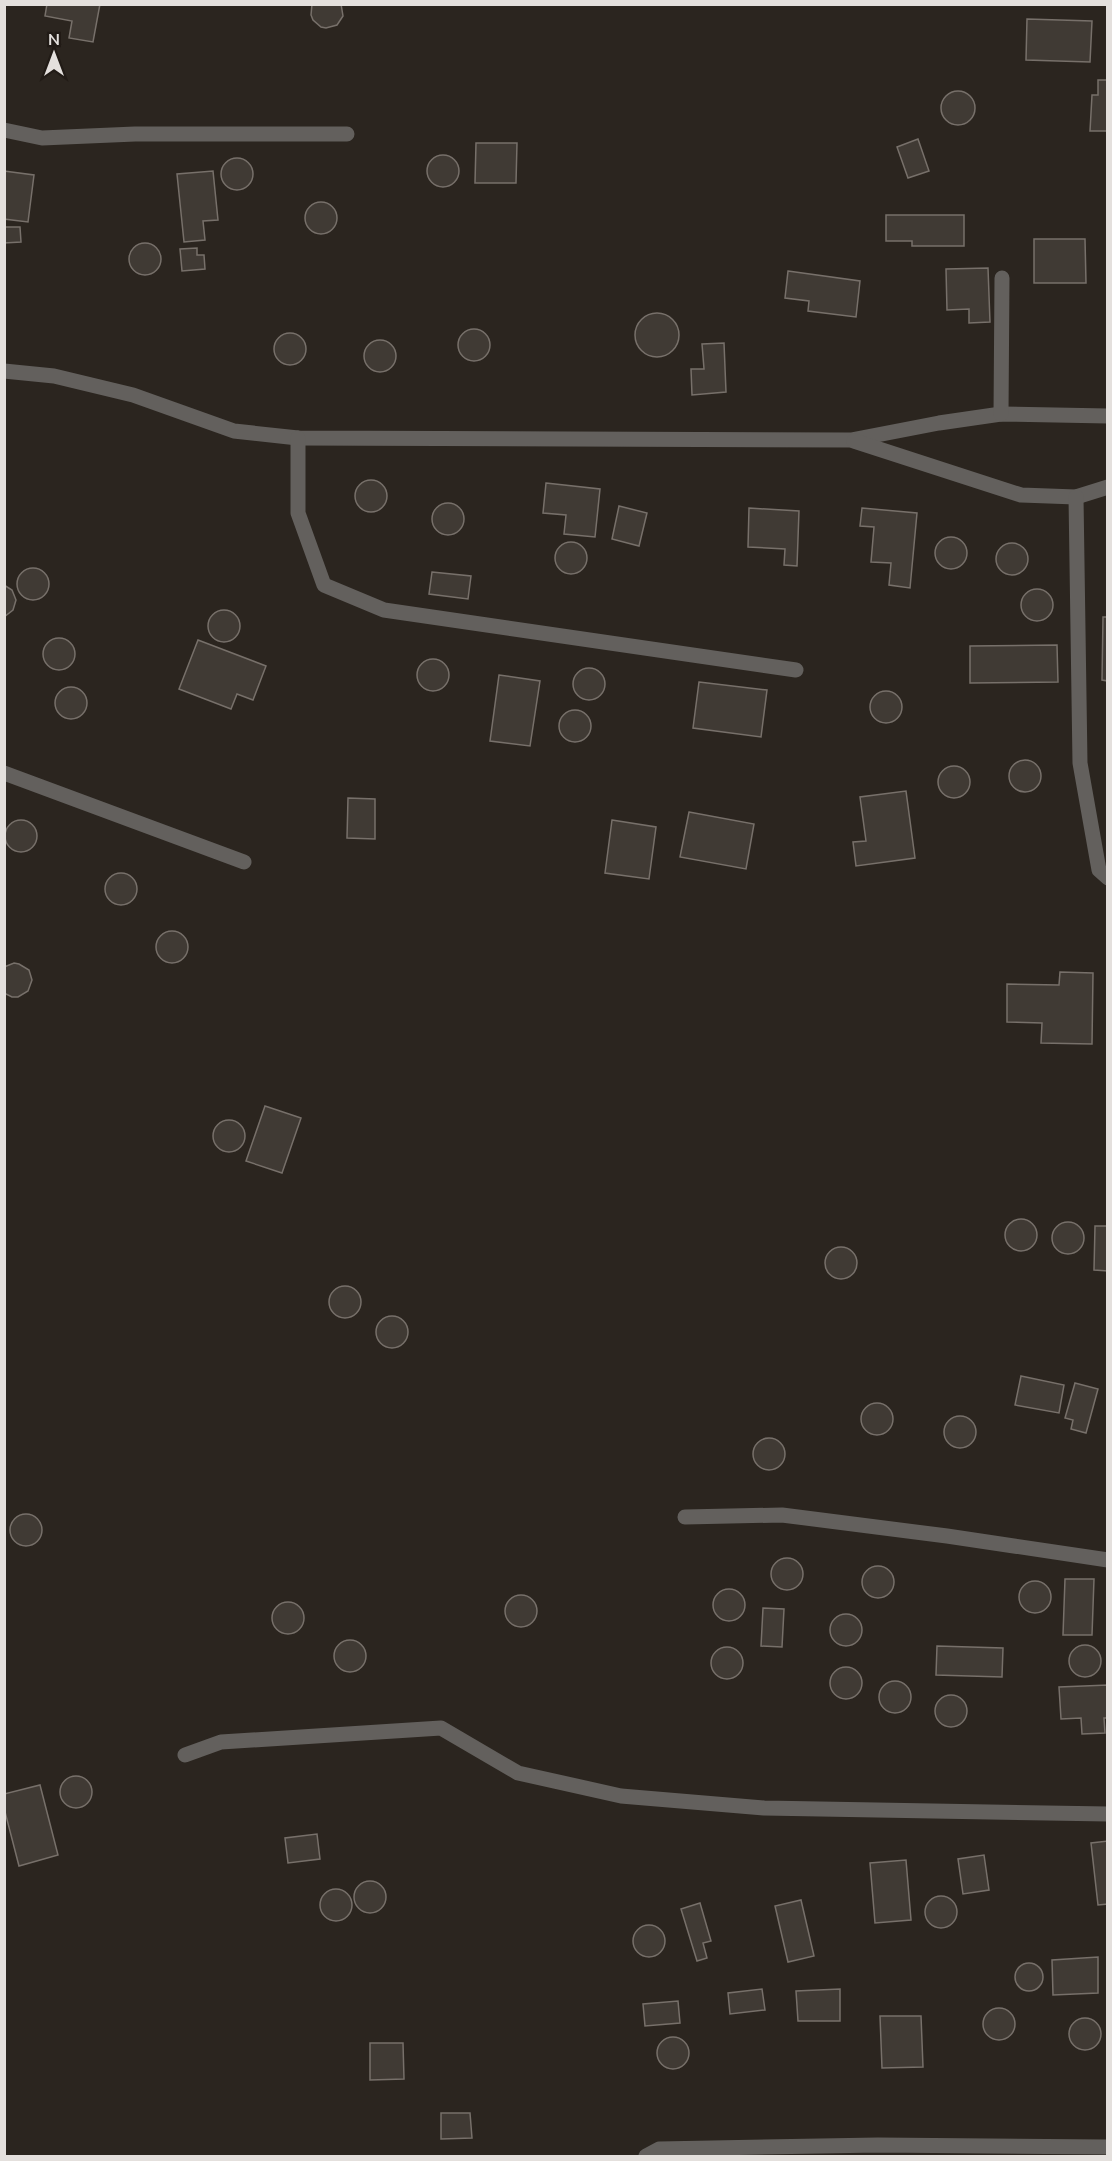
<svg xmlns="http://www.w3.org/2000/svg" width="1112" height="2161" font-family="'Nunito Sans',sans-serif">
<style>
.building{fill:#403a34;stroke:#77706a;stroke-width:1.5}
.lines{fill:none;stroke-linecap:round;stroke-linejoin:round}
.minor{stroke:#63605d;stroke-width:15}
</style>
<rect width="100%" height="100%" fill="#2b251f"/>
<!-- building -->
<g class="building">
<polygon points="47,4 100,4 93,42 69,38 72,21 45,16"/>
<polygon points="341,4 343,16 337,25 326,28 321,27 313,20 311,15 312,4"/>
<polygon points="1027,19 1092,21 1090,62 1026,60"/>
<polygon points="1098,80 1108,80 1108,131 1090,131 1092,95 1098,95"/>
<circle cx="958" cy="108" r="17"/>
<polygon points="918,139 929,171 908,178 897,147"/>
<polygon points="476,143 517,143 516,183 475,183"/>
<circle cx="443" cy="171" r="16"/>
<circle cx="237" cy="174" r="16"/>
<polygon points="4,171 34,175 28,222 4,219"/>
<polygon points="213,171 218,220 203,221 205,240 184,242 177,174"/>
<circle cx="321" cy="218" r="16"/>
<polygon points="886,215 964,215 964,246 912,246 912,241 886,241"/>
<polygon points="4,227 20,227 21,242 4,243"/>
<polygon points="1034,239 1085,239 1086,283 1034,283"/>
<circle cx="145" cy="259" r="16"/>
<polygon points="197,248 197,255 204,255 205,269 182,271 180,249"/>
<polygon points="988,268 990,322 969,323 969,309 947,310 946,269"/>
<polygon points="788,271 860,281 856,317 808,311 809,301 785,298"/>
<circle cx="657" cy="335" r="22"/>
<circle cx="474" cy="345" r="16"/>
<circle cx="290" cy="349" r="16"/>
<circle cx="380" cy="356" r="16"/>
<polygon points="724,343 726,392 692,395 691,369 704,369 702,344"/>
<circle cx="371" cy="496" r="16"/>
<polygon points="546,483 600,489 595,537 564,534 566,515 543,513"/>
<circle cx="448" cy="519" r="16"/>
<polygon points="619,506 647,513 639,546 612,539"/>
<polygon points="749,508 799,511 797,566 784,565 785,549 748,547"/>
<polygon points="862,508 917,513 910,588 889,585 891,563 871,562 874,527 860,526"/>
<circle cx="951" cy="553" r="16"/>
<circle cx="571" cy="558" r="16"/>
<circle cx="1012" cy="559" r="16"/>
<circle cx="33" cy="584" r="16"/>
<polygon points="432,572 471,576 468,599 429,594"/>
<polygon points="4,585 12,590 16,600 13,610 4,617"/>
<circle cx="1037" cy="605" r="16"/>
<circle cx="224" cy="626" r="16"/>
<polygon points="1103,617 1108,617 1108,681 1102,680"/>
<circle cx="59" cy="654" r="16"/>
<polygon points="198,640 266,666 253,700 237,694 231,709 179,689"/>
<polygon points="1057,645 1058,682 970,683 970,646"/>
<circle cx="433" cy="675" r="16"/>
<circle cx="589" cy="684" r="16"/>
<polygon points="499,675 540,681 530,746 490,741"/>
<polygon points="699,682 767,690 761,737 693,728"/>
<circle cx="71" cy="703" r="16"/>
<circle cx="886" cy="707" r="16"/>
<circle cx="575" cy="726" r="16"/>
<circle cx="1025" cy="776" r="16"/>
<circle cx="954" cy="782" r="16"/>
<polygon points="906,791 915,858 856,866 853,842 866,841 860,797"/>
<polygon points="348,798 375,799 375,839 347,838"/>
<polygon points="689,812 754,824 746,869 680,857"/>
<circle cx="21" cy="836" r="16"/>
<polygon points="612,820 656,827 649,879 605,873"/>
<circle cx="121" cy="889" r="16"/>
<circle cx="172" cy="947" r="16"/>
<polygon points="14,963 19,964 29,970 32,980 28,991 18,997 12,997 4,993 4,967"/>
<polygon points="1060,972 1093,973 1092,1044 1041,1043 1042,1023 1007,1022 1007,984 1059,985"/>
<polygon points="265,1106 301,1118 282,1173 246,1161"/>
<circle cx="229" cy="1136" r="16"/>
<circle cx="1021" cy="1235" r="16"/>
<circle cx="1068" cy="1238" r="16"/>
<polygon points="1095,1226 1108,1226 1108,1271 1094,1270"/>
<circle cx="841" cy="1263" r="16"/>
<circle cx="345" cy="1302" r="16"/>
<circle cx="392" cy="1332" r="16"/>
<polygon points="1021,1376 1064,1385 1059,1413 1015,1405"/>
<polygon points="1075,1383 1098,1389 1086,1433 1071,1429 1073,1420 1065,1418"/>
<circle cx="877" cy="1419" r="16"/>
<circle cx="960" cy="1432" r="16"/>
<circle cx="769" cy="1454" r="16"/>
<circle cx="26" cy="1530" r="16"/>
<circle cx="787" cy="1574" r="16"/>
<circle cx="878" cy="1582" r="16"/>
<polygon points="1065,1579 1094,1579 1092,1635 1063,1635"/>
<circle cx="1035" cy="1597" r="16"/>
<circle cx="729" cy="1605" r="16"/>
<circle cx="521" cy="1611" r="16"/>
<circle cx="288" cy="1618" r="16"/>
<polygon points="763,1608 784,1609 782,1647 761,1646"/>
<circle cx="846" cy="1630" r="16"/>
<circle cx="350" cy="1656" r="16"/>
<circle cx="1085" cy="1661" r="16"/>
<polygon points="937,1646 1003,1648 1002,1677 936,1675"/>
<circle cx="727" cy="1663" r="16"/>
<circle cx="846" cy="1683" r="16"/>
<circle cx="895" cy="1697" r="16"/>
<polygon points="1108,1685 1108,1718 1104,1718 1105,1733 1082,1734 1081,1718 1061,1719 1059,1687"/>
<circle cx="951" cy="1711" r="16"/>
<circle cx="76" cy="1792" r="16"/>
<polygon points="40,1785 58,1855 19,1866 4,1808 4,1794"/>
<polygon points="317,1834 320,1859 288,1863 285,1838"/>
<polygon points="1108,1841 1108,1904 1098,1905 1091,1843"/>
<polygon points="984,1855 989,1890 963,1894 958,1859"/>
<polygon points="906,1860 911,1920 875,1923 870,1863"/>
<circle cx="370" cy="1897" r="16"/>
<circle cx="336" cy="1905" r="16"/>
<circle cx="941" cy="1912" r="16"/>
<polygon points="801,1900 814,1956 788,1962 775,1906"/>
<polygon points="700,1903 711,1941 703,1943 707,1958 697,1961 681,1909"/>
<circle cx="649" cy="1941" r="16"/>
<polygon points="1098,1957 1098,1993 1053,1995 1052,1960"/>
<circle cx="1029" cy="1977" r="14"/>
<polygon points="762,1989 765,2010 730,2014 728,1993"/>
<polygon points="840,1989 840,2021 798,2021 796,1991"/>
<polygon points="678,2001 680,2023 645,2026 643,2004"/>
<circle cx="999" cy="2024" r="16"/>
<polygon points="880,2016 921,2016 923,2067 882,2068"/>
<circle cx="1085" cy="2034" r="16"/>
<circle cx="673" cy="2053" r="16"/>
<polygon points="370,2043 403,2043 404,2079 370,2080"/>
<polygon points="441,2113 470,2113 472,2138 441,2139"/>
</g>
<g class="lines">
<!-- minor -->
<g class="minor">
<polyline points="4,130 42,138 135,134 347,134"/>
<polyline points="4,371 54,376 133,395 234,431 298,438 851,440 939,423 1001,414 1108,416"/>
<polyline points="1001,414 1002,278"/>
<polyline points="298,438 298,513 324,585 384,610 796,670"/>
<polyline points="854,441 1021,495 1076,497 1108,487"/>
<polyline points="1076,497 1080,763 1099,870 1108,878"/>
<polyline points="4,773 244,862"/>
<polyline points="685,1517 782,1515 947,1536 1108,1560"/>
<polyline points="185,1755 221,1742 441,1728 518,1773 621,1796 764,1808 1108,1814"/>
<polyline points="646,2156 659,2149 878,2145 1108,2147"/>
</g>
</g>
<!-- border -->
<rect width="1112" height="2161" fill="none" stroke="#e4e0dd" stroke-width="12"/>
<!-- north arrow -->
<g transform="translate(54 54)" stroke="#211b16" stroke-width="4.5" paint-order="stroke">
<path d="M0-4.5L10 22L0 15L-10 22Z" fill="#e4e0dd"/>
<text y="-9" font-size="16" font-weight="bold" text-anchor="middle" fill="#e4e0dd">N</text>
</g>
</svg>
